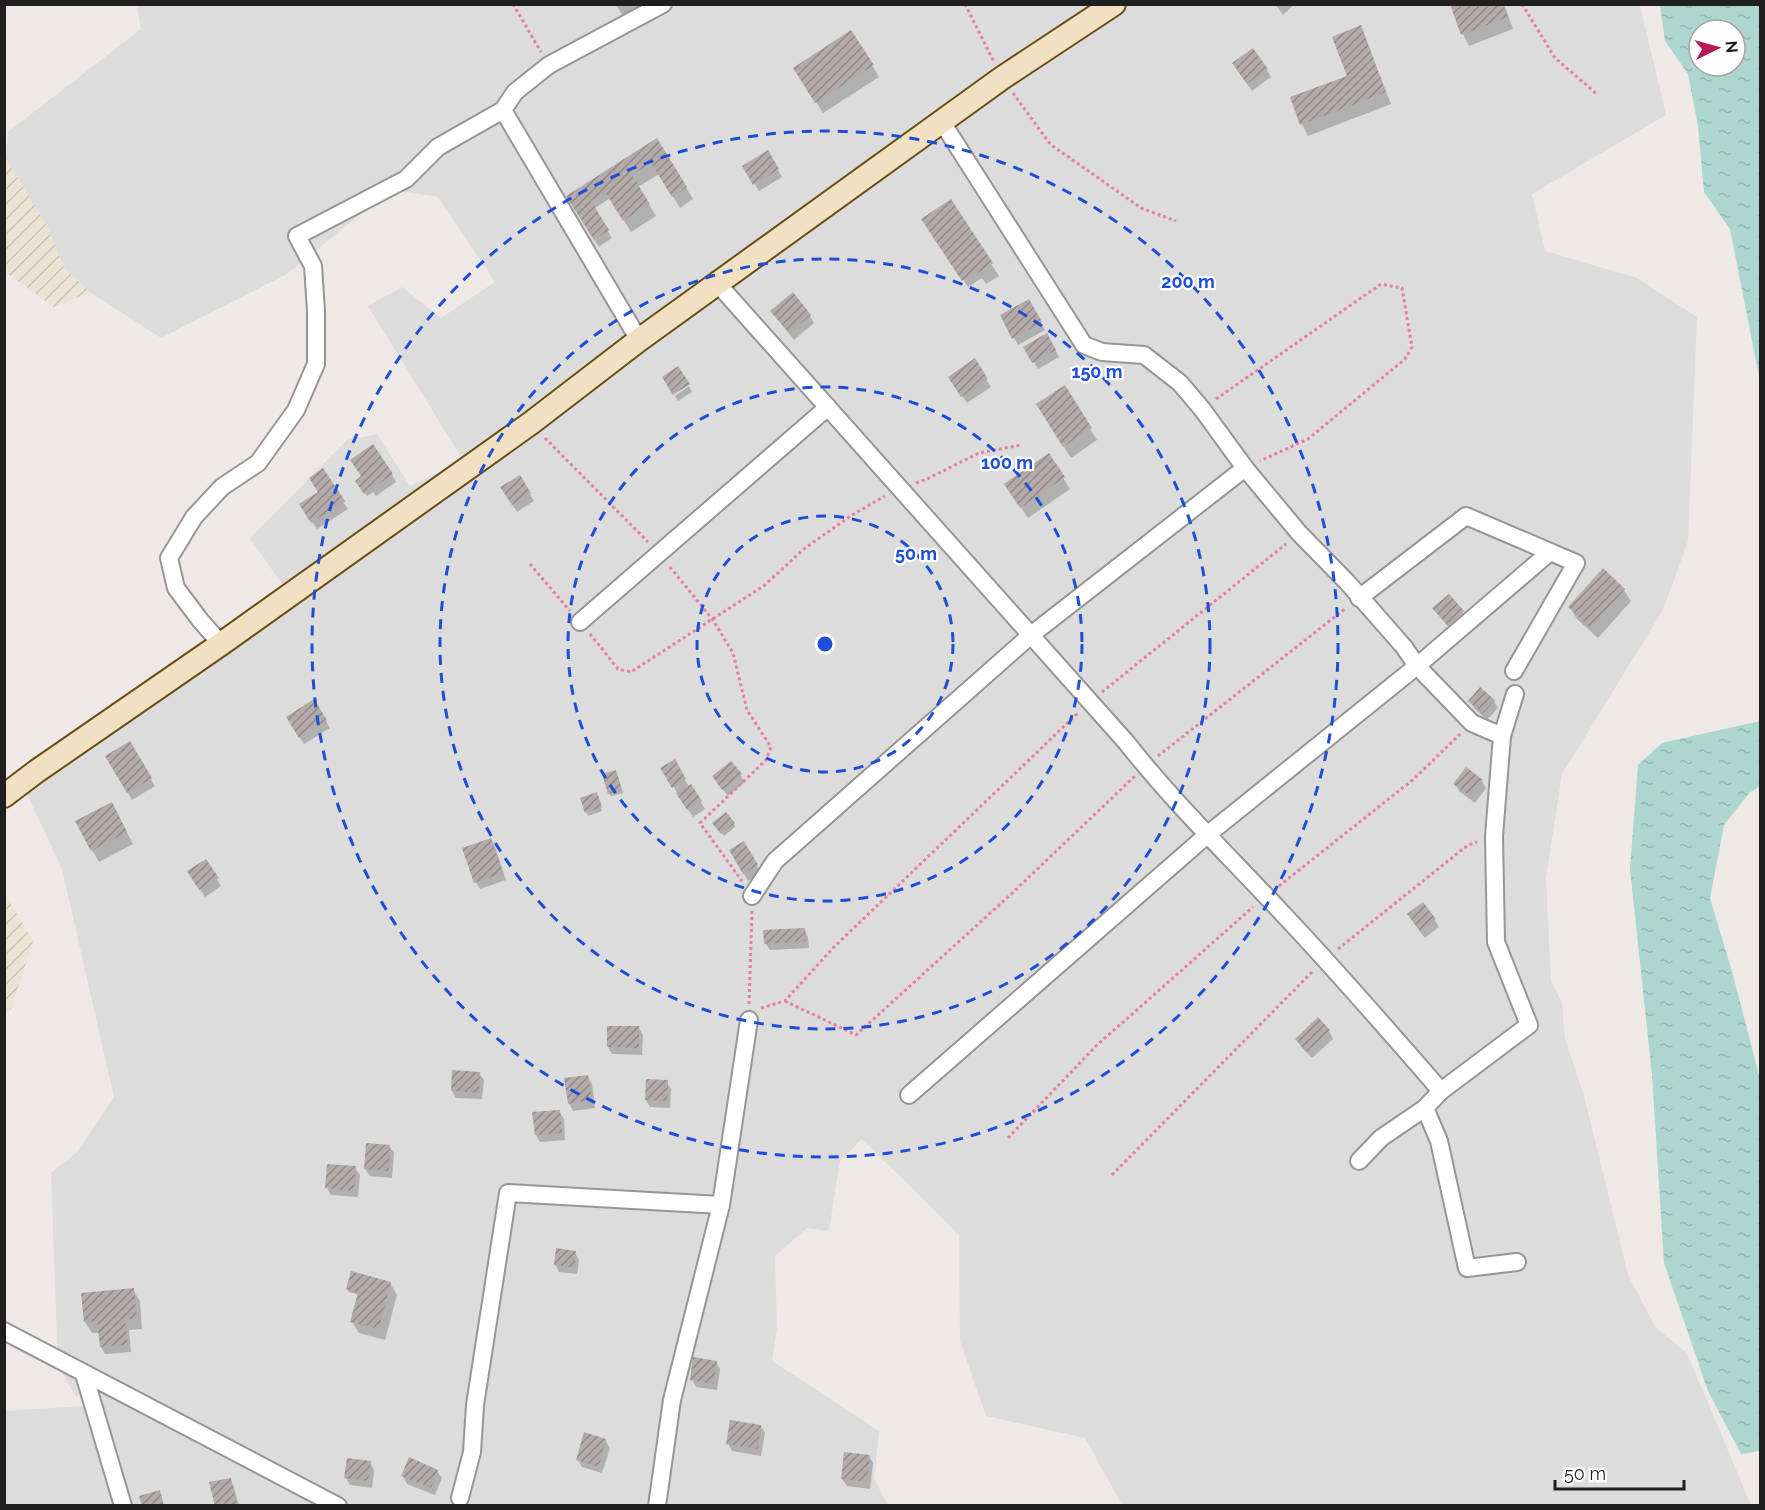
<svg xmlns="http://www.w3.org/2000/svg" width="1765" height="1510" font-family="Raleway,sans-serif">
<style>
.residential{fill:#dddcdc}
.farmland{fill:url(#farmland-furrows)}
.water{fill:url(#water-ripples);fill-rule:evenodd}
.shadow{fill:#0003}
.building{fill:url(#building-hatch)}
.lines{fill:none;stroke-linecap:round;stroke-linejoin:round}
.street-casing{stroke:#969696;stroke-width:20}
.secondary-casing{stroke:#694e13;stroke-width:26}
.path{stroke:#e87ea0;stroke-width:3;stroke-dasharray:3 3;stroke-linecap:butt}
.street{stroke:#fff;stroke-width:16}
.secondary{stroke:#f1e0c1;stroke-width:22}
.ring{fill:none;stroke:#1d4ed8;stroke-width:3;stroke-dasharray:10 8}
.centre{fill:#1d4ed8;stroke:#fff;stroke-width:3}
.ring-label{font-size:18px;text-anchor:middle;font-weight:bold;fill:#1d4ed8;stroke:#fff;stroke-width:4.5;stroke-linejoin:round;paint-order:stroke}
</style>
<defs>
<pattern id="farmland-furrows" width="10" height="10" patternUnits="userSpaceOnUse" patternTransform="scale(1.5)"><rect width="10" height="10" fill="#ebe3d4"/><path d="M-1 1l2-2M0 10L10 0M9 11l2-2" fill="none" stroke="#c9c2b6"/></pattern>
<pattern id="water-ripples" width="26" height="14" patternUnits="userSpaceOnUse" patternTransform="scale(1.5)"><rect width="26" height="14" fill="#acd6ce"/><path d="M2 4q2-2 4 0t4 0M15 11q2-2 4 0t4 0" fill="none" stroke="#94b7b0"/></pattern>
<pattern id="building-hatch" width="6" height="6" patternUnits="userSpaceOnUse" patternTransform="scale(1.5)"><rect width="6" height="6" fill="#b3aaa9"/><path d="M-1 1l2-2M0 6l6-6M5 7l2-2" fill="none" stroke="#918a89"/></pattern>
</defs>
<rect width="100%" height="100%" fill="#eee8e6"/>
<!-- residential -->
<polygon class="residential" points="137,5 1640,5 1666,115 1532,194 1545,251 1637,278 1697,317 1688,541 1663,610 1562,774 1546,878 1551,981 1562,1003 1565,1038 1584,1096 1628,1275 1656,1328 1687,1353 1751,1505 1122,1505 1085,1438 986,1416 960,1341 959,1235 862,1139 840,1161 829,1231 807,1228 775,1256 777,1328 772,1361 879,1431 874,1479 888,1505 5,1506 5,1411 97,1405 75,1395 58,1367 51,1173 77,1152 114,1097 62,869 27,794 286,590 250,538 347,440 377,434 410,486 463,460 368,306 402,287 441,318 495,282 438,197 390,190 287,274 161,338 90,292 64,268 47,226 6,160 8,132 141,29"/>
<!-- farmland -->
<g class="farmland">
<polygon points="5,157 47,226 64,268 90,292 54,307 5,272"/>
<polygon points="4,892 33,941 11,1009 5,1013"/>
</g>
<!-- water -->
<g class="water">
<path d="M 1660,5 L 1760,5 L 1760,381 L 1730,229 L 1704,192 L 1698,126 L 1688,74 L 1665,41 ZM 1699,30 L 1735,30 L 1735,66 L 1699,66 Z"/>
<polygon points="1760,721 1760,786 1749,793 1724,825 1710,898 1733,975 1760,1079 1760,1451 1741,1454 1708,1391 1664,1263 1652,1075 1630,869 1638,765 1662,743"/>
</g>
<!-- shadow -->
<g class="shadow">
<polygon points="616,4 643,4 622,15"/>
<polygon points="1275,4 1295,4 1283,15"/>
<polygon points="1462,4 1504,4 1513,29 1469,46 1463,34"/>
<polygon points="872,65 879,77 823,113 802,79"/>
<polygon points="1267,70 1271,77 1252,91 1238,71"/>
<polygon points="1379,74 1391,104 1308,136 1302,124"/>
<polygon points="657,140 693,199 680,208 659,174 638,187 656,216 631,232 610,198 594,209 612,238 599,247 572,204"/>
<polygon points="767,152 782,177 759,191 744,166"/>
<polygon points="950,201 999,276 986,284 982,278 968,287 928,226"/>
<polygon points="1029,301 1045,330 1018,345 1002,316"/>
<polygon points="810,316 814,323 794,340 777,318"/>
<polygon points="1046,335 1059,357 1038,369 1025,347"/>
<polygon points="974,360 991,387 967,403 954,384"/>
<polygon points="689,386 692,392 678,401 675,396"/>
<polygon points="1064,388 1097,440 1071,458 1044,416"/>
<polygon points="392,475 396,482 376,496 373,492 367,496 357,481"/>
<polygon points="519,477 534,501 517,512 502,488"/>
<polygon points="1063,478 1070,489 1028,518 1013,496"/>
<polygon points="343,502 348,509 317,529 305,512"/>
<polygon points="1624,590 1631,601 1598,638 1577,619 1570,607"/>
<polygon points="1434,608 1462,612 1467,619 1452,632"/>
<polygon points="1470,701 1494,701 1498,708 1487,720 1474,708"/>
<polygon points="288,718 326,721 330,728 304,744"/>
<polygon points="129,743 155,786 132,800 107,756"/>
<polygon points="674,761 689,787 691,786 705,809 693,817 662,769"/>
<polygon points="617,775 623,793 611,796 609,793"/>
<polygon points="740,775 745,782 728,796 718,784"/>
<polygon points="1482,781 1486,788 1475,803 1459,791 1455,784"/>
<polygon points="598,797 602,811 588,816 582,799"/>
<polygon points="118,815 133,844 99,862 77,822"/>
<polygon points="734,824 735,827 724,836 716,826"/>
<polygon points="491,840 495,847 506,880 480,889 476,882"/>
<polygon points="743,843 761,873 748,881 731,850"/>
<polygon points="206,861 221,886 205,897 193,879"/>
<polygon points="1435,920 1439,927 1425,938 1413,922"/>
<polygon points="804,929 808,937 809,948 770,950 765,943"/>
<polygon points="1318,1019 1329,1031 1333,1039 1312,1058 1301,1047 1297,1039"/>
<polygon points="639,1028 643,1035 642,1055 612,1054 608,1047"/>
<polygon points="479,1073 484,1080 482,1099 456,1098 452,1091"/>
<polygon points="588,1077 592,1084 595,1108 573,1111 569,1103"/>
<polygon points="667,1082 671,1089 670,1108 650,1107 646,1100"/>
<polygon points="559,1111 564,1119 565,1140 540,1142 536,1135"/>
<polygon points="389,1146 394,1153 392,1178 370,1176 365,1169"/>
<polygon points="355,1168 360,1175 358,1197 331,1195 327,1188"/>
<polygon points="575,1253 579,1260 577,1274 559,1272 555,1264"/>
<polygon points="390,1283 397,1295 385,1340 359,1333 352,1322 359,1295 349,1292 347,1289"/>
<polygon points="133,1290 140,1301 142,1329 129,1330 131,1352 105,1354 101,1347 100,1333 92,1333 85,1322"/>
<polygon points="716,1362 720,1369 717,1390 696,1387 692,1380"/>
<polygon points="761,1426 765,1433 761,1456 732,1451 728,1443"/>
<polygon points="605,1440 610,1448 602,1473 582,1467 578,1460"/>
<polygon points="869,1456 873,1463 870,1489 847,1486 842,1479"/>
<polygon points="370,1462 374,1470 372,1488 350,1485 346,1478"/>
<polygon points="437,1471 442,1478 435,1495 407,1484 403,1476"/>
<polygon points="230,1479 234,1487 239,1506 216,1506"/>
</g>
<!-- building -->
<g class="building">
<polygon points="1458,4 1503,4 1508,17 1461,35 1451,7"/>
<polygon points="1361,25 1386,92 1300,125 1290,97 1347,76 1332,37"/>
<polygon points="851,30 874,65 815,103 793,68"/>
<polygon points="1253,48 1268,69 1247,84 1232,63"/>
<polygon points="657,138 687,187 672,197 651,163 632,175 650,204 623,221 605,192 591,201 609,230 594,240 566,196"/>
<polygon points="768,150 779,169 753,185 742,166"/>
<polygon points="951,199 993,263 978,273 977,271 962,281 921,219"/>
<polygon points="793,292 811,315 789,333 770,311"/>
<polygon points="1029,299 1042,322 1012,339 1000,315"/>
<polygon points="1047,333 1056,350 1032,363 1023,347"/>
<polygon points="975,358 988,379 961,397 948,377"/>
<polygon points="678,366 690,384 673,395 662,377"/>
<polygon points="1065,385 1092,428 1063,447 1036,404"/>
<polygon points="373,444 393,474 364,494 355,481 361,476 350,460"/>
<polygon points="1049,453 1065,477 1020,508 1004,484"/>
<polygon points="323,468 345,501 311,523 299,504 318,492 309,478"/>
<polygon points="520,475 531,493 512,505 500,487"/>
<polygon points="1603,568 1625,589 1591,628 1568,607"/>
<polygon points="1449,594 1464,611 1447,625 1432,608"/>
<polygon points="1480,687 1495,700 1483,714 1468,701"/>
<polygon points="314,699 327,720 299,738 286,717"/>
<polygon points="130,741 152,778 127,793 105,756"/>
<polygon points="675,759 686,779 672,788 660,768"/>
<polygon points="731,761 742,774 722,790 712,776"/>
<polygon points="1466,767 1483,780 1470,796 1453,784"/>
<polygon points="616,770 622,790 608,794 602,774"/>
<polygon points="691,784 702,801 687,810 676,793"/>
<polygon points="597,792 602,807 585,813 580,798"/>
<polygon points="112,802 127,832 91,851 75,821"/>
<polygon points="726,812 735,823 721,834 712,823"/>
<polygon points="491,838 503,873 474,883 462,848"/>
<polygon points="744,841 758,865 743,874 729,850"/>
<polygon points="206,859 219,878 199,890 187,871"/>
<polygon points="1423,902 1436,919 1420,931 1407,914"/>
<polygon points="805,928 806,941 764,944 763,930"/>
<polygon points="1318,1017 1330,1030 1307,1052 1295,1039"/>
<polygon points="607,1026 639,1026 639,1048 607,1047"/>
<polygon points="452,1070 480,1072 479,1093 451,1091"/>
<polygon points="588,1075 592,1100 568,1104 564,1078"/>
<polygon points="646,1079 668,1080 667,1101 645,1100"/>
<polygon points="560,1110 562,1133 535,1135 532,1112"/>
<polygon points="366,1143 390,1145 389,1171 364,1169"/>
<polygon points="327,1164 356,1166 354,1191 325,1188"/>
<polygon points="556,1248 576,1251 574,1268 554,1265"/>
<polygon points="351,1271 391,1282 379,1329 350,1322 358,1293 346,1289"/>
<polygon points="134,1288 137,1318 125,1319 128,1345 100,1347 97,1321 84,1322 81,1293"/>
<polygon points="693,1357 717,1361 713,1384 690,1380"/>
<polygon points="730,1420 761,1425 758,1449 726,1444"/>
<polygon points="584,1432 606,1439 599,1467 576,1460"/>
<polygon points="844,1452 870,1455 867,1482 841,1479"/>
<polygon points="409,1457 438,1470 431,1488 401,1476"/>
<polygon points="347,1458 371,1461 368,1481 344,1478"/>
<polygon points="231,1478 237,1506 215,1506 209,1482"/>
<polygon points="160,1490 164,1506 142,1506 139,1496"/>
</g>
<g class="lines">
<!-- street casing -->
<g class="street-casing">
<g id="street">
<polyline points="503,110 639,340"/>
<polyline points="942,122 1084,345 1102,352 1144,355 1180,383 1202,409 1245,468 1299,533 1347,582 1404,647 1417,666 1472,723 1502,736"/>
<path d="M 717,283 L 1126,742 C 1174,803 1230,857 1283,914 C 1337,971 1389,1031 1441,1091 L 1529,1025 L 1496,942 L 1494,836 L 1502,736 L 1515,694"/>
<polyline points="1359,598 1466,516 1576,563 1514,671"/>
<polyline points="580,622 828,407"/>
<polyline points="221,644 200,620 176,588 169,558 194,517 222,487 258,463 296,410 316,364 316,311 313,266 297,236 406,179 438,147 503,110 515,92 549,65 663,4"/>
<polyline points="752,896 775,861 1031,635 1245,468"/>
<polyline points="1441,1091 1425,1108 1439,1141 1467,1268 1517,1262"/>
<polyline points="909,1095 1207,835 1417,666 1550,552"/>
<polyline points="1359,1161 1381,1138 1425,1108"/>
<polyline points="4,1331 338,1506"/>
<polyline points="84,1374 123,1506"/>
<polyline points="460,1498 472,1452 475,1405 508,1193 721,1205"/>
<polyline points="657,1506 672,1400 721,1205 749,1020"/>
</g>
</g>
<!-- secondary casing -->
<g class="secondary-casing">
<polyline id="secondary" points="4,796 37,771 221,644 531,423 639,340 1002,78 1114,4"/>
</g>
<!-- path -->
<g class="path">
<polyline points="513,4 541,52"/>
<polyline points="965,4 994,62"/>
<polyline points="1522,4 1555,58 1598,95"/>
<polyline points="1013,93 1050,144 1141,208 1176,221"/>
<polyline points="1216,399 1381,284 1402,288 1412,347 1405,359 1308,439 1260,461"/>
<polyline points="545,438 648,542"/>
<polyline points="916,483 927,479 979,453 1021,445"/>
<polyline points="530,564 570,611"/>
<polyline points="670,567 713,620 733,653 747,710 771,747 766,760 700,823 742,881"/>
<polyline points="590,634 618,669 631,672 765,585 805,548 852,515 885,496"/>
<polyline points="1102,692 1286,544"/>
<polyline points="1158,756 1346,608"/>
<polyline points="1279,886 1415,778 1460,734"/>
<polyline points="1338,949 1468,845 1477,842"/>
<polyline points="785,1001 856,1035 1008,897 1135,776"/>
<polyline points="749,1004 752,911"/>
<polyline points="761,1008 785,1001 834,947 1079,712"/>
<polyline points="1008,1138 1096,1046 1253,907"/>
<polyline points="1112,1175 1313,971"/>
</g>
<!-- street -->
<use href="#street" class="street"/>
<!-- secondary -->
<use href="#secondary" class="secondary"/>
</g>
<!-- distance rings -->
<g class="ring">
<circle cx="825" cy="644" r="128"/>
<circle cx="825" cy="644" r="257"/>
<circle cx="825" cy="644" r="385"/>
<circle cx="825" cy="644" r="513"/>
</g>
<circle cx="825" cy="644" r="9" class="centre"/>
<g class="ring-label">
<text x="1188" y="288">200 m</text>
<text x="1097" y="378">150 m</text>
<text x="1007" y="469">100 m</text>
<text x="916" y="560">50 m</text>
</g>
<!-- border -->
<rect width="1765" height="1510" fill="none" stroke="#1f1f1f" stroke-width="12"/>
<!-- north arrow -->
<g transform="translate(1717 48) rotate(85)"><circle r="28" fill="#ffffff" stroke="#a5a5a5" stroke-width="1.5"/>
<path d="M0-4.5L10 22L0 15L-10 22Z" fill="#b41a5b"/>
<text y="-9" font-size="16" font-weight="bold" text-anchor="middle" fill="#1f1f1f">N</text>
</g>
<!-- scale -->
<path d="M1555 1480v9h129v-9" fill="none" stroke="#1f1f1f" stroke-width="3"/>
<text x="1564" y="1480" font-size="18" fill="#1f1f1f" stroke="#ffffff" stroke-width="4.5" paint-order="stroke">50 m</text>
</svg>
